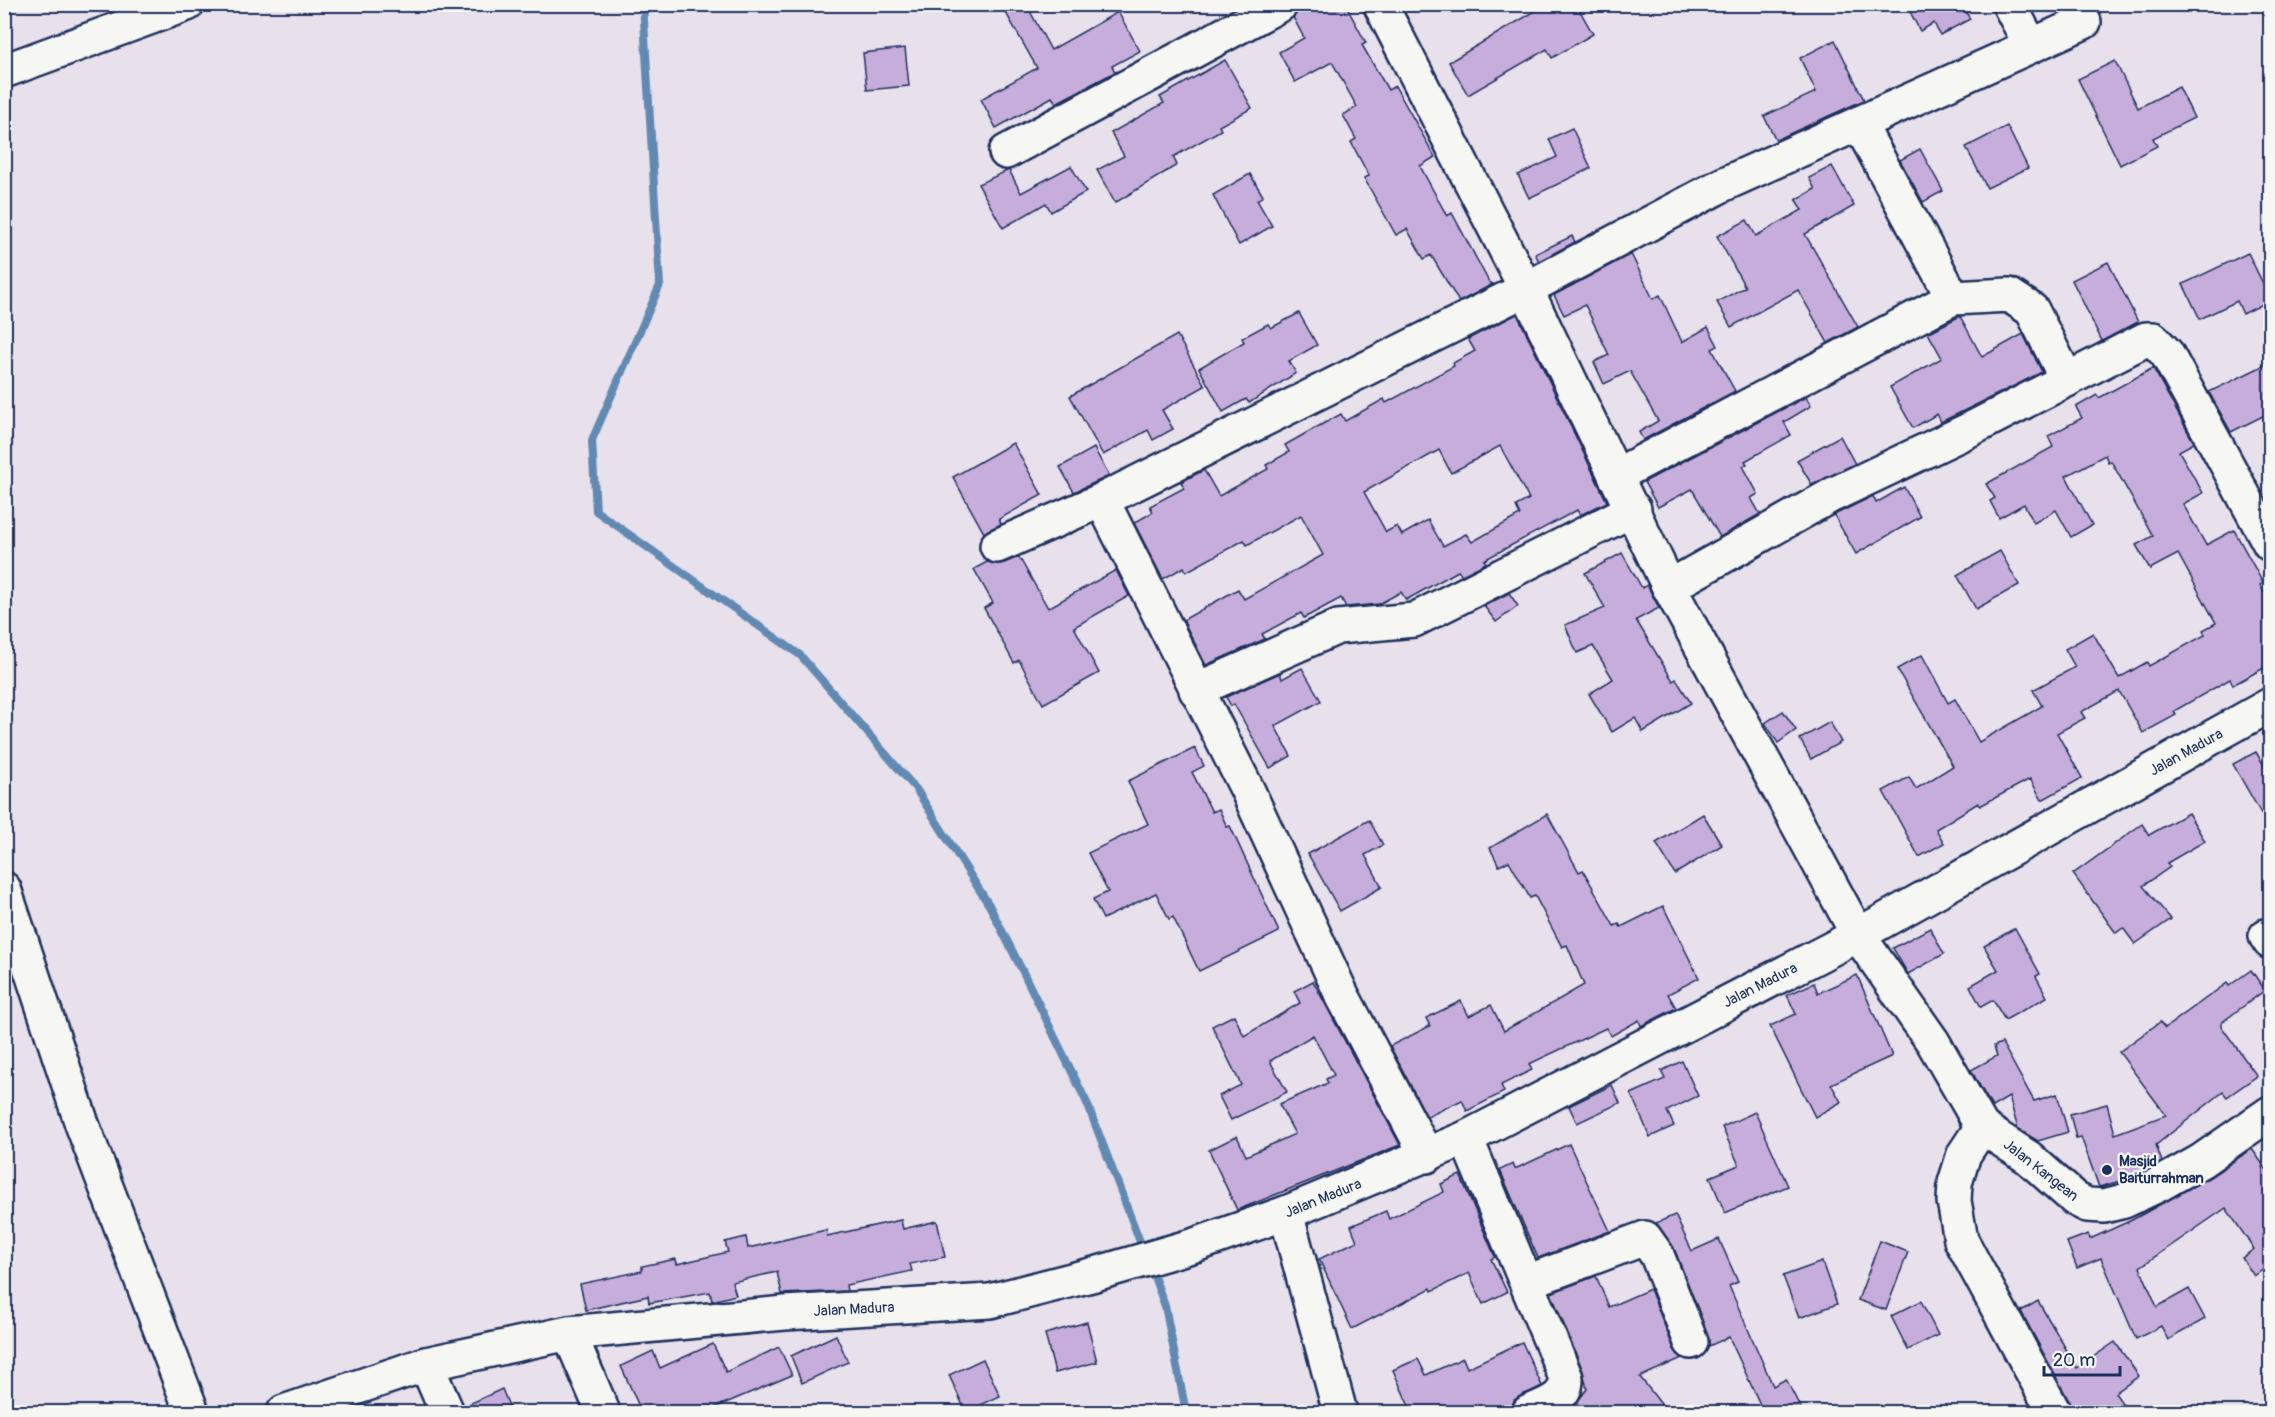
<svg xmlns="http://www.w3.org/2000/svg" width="2275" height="1417" font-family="Pangolin,sans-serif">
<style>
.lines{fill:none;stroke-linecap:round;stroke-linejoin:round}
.stream{stroke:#608ab4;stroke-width:8}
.building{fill:#c7addb;stroke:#1b2f5e;stroke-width:1.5;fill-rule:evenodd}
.minor-casing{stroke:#1b2f5e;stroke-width:38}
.minor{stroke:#f6f6f2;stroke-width:33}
.poi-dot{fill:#1b2f5e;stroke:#f6f6f2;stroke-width:2}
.labels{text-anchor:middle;stroke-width:4.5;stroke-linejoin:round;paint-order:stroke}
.street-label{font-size:15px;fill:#1b2f5e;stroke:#f6f6f2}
.poi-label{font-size:15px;font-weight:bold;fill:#1b2f5e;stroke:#f6f6f2;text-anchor:start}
</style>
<rect width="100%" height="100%" fill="#e8e0eb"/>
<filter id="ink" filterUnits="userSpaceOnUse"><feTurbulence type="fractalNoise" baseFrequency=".0167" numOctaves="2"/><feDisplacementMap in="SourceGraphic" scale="12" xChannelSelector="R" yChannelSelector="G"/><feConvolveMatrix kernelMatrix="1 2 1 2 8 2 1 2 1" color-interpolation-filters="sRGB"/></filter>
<g filter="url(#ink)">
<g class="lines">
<!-- stream -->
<g class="stream">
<polyline points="643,4 660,285 592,440 596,511 800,655 916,789 989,905 1023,972 1087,1103 1144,1252"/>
<polyline points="1150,1266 1165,1306 1186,1412"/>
</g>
</g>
<!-- building -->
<g class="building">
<polygon points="1001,4 1026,4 1051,50 1118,12 1140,51 1112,66 1115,72 1056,103 1052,97 996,128 981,99 1037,68"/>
<polygon points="1345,4 1366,43 1362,45 1388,90 1395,86 1435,157 1420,166 1447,216 1452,213 1489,282 1493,284 1459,302 1431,255 1424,259 1407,229 1396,235 1364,178 1369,176 1351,142 1356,139 1343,115 1357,107 1332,62 1295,82 1279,52 1304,38 1293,17 1300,5"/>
<polygon points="1547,4 1576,4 1593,34 1552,58 1547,49 1468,95 1449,62"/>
<polygon points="1906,4 1969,4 1963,7 1970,19 1940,35 1934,23 1920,31"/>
<polygon points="1835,40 1864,100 1776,140 1764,116 1816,92 1800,58"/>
<polygon points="905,48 909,86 867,90 863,53"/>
<polygon points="1225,60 1252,108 1219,126 1221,130 1173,157 1177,165 1115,203 1097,170 1124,156 1111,133 1164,103 1160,97"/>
<polygon points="2115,61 2138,108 2179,87 2194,118 2153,138 2157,146 2120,165 2078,79"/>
<polygon points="2007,126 2028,168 1987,188 1966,147"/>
<polygon points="1572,128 1591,168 1529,198 1518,175 1557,157 1549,139"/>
<polygon points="1920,149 1943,191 1923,202 1900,160"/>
<polygon points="1071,166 1086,192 1051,212 1046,203 1003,228 978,184 1009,170 1021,193"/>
<polygon points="1832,166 1854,206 1805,234 1858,327 1828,343 1798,290 1731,327 1717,302 1745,287 1717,236 1747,220 1756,236 1802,210 1796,200 1815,189 1809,178"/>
<polygon points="1250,174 1263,196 1257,200 1272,226 1239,245 1213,195"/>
<polygon points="1572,236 1575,242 1539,261 1535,254"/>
<polygon points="2248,253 2271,300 2243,314 2237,301 2200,319 2183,284"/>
<polygon points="1631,254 1653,299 1660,295 1682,342 1708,327 1718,346 1712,349 1735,391 1643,440 1639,432 1658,421 1630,371 1604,384 1594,362 1609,355 1585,305 1564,315 1554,295"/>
<polygon points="2108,262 2138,322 2102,341 2072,280"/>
<polygon points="1299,313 1317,345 1289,361 1296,373 1249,403 1246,399 1223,412 1199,368 1244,342 1242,338 1268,324 1271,328"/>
<path d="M 1517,314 L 1607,502 L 1580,515 L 1577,510 L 1484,560 L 1486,563 L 1462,575 L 1458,571 L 1406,600 L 1401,592 L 1379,604 L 1346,607 L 1341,598 L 1304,618 L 1301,613 L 1262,634 L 1265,639 L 1206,665 L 1183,620 L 1238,589 L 1244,599 L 1323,555 L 1301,515 L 1247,545 L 1244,540 L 1186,572 L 1184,567 L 1163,579 L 1134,523 L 1153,512 L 1150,506 L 1184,488 L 1181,482 L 1204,470 L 1219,496 L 1268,469 L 1266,465 L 1289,452 L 1285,445 L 1308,432 L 1341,414 L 1345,421 L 1384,399 L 1386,403 L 1454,366 L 1453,363 L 1475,351 L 1468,339 ZM 1500,446 L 1529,499 L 1516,506 L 1520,515 L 1472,542 L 1466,534 L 1443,546 L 1428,520 L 1402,535 L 1397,526 L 1386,532 L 1364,492 L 1439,450 L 1451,473 Z"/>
<polygon points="1960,316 1982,357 2023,334 2042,372 1941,422 1937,414 1913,428 1890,387 1942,358 1928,333"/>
<polygon points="1177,335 1205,386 1162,410 1173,429 1153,440 1148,430 1103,455 1070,396"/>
<polygon points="2271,362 2271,412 2231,432 2209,392"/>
<polygon points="2153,368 2194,443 2179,451 2203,493 2183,504 2206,545 2234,530 2263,583 2260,585 2271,605 2271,664 2233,685 2230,679 2174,711 2176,715 2143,733 2119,691 2081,712 2085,718 2057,733 2082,778 2042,800 2030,779 1980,806 1978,803 1936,829 1944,843 1919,857 1883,791 1909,777 1916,789 1953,766 1897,669 1922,655 1948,703 1955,699 1979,742 2042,706 2033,690 2075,667 2065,649 2093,633 2119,678 2147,662 2149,666 2205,635 2203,630 2216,623 2178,554 2150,569 2136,545 2153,536 2111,461 2108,462 2105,455 2066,476 2092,525 2071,537 2056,510 2034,523 2024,504 1999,518 1990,501 1995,498 1986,484 2053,447 2048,436 2082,418 2076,407 2097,395 2099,398"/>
<polygon points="1806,397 1811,406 1784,422 1791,435 1745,461 1747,464 1743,466 1758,494 1751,498 1760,514 1720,537 1692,489 1658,507 1644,482"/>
<polygon points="1840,436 1855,464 1812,485 1797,460"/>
<polygon points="1013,443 1042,495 999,519 1001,524 984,533 953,477"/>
<polygon points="1094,448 1109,476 1074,492 1060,467"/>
<polygon points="1904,487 1920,517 1856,554 1834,515 1873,496 1876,503"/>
<polygon points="2000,551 2019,585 1976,609 1957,575"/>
<polygon points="1622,553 1642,588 1647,585 1659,608 1636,620 1673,681 1676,679 1691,703 1643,732 1635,718 1612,732 1589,694 1613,679 1593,646 1577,653 1565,625 1605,608 1585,573"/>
<polygon points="1019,557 1048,608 1116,570 1129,596 1074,627 1099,673 1043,704 1019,660 1014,663 984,608 993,603 974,569 987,562 1004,563"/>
<polygon points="1509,593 1518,606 1496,622 1484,606"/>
<polygon points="1302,668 1321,701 1275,726 1291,756 1270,768 1234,704 1231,706 1226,697 1280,673 1282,679"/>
<polygon points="1783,711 1796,730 1778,743 1765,723"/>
<polygon points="1830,722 1841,742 1811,759 1800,739"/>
<polygon points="1195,748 1204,766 1192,772 1212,812 1219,809 1227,827 1230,826 1279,932 1199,971 1173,917 1169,919 1156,893 1103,919 1093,899 1108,892 1088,853 1148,824 1128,781"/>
<polygon points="2256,752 2271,777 2271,831 2233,764"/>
<polygon points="2188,813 2205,841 2167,863 2170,867 2143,886 2171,919 2135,944 2123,928 2116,933 2073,874 2142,824 2149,835"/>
<polygon points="1547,814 1579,872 1583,870 1614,926 1619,924 1621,927 1663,906 1699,978 1668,994 1676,1008 1641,1026 1639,1020 1611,1036 1606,1028 1529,1064 1532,1070 1501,1085 1504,1092 1467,1111 1462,1100 1427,1117 1390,1046 1430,1026 1426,1018 1461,1001 1469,1016 1491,1005 1504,1031 1584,985 1567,945 1562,947 1535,896 1530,898 1509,861 1499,866 1490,848"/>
<polygon points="1703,814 1722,845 1675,874 1656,843"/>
<polygon points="1369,820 1383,845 1365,855 1382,887 1340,911 1308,854"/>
<polygon points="1930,928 1944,954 1908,974 1893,948"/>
<polygon points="2015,928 2040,974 2036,976 2047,997 2005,1020 1993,1000 1981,1007 1970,986 1998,970 1984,946"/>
<polygon points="2251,970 2265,990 2221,1023 2221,1026 2257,1076 2227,1097 2223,1092 2156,1145 2162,1162 2124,1180 2099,1187 2081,1137 2076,1138 2070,1114 2107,1104 2115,1134 2166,1115 2119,1052 2160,1022 2165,1028 2227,983 2229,986"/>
<polygon points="1857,975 1892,1056 1831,1084 1841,1102 1815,1117 1770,1026 1796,1014 1787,995 1814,983 1818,993"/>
<polygon points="1313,981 1400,1145 1237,1210 1209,1150 1237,1136 1246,1156 1295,1134 1279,1104 1328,1083 1326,1079 1334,1075 1313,1035 1270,1061 1287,1092 1231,1120 1219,1096 1241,1085 1212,1026 1234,1015 1244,1036 1300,1003 1294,991"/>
<polygon points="2002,1043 2034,1101 2057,1094 2068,1132 2038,1141 2018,1129 2009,1097 1992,1107 1971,1070 1997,1056 1994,1046"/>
<polygon points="1682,1061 1698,1096 1667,1111 1674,1126 1650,1137 1631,1094 1665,1079 1661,1071"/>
<polygon points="1612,1085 1620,1103 1577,1123 1569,1106"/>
<polygon points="1755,1112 1788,1186 1725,1213 1710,1177 1739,1165 1722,1127"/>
<polygon points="1569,1144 1610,1231 1538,1258 1500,1170 1513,1164 1515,1169"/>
<polygon points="2252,1149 2271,1176 2271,1272 2267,1267 2254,1276 2242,1258 2254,1249 2226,1208 2140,1267 2157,1307 2189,1289 2205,1319 2168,1340 2161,1326 2136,1339 2101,1258 2077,1268 2067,1242 2088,1234 2090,1239 2132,1220 2210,1177"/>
<polygon points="1460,1175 1495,1257 1491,1259 1507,1292 1483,1304 1469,1273 1432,1291 1431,1288 1352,1329 1319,1259 1357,1241 1351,1226 1386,1211 1389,1219 1444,1192 1441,1184"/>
<polygon points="1675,1215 1692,1251 1719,1239 1738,1282 1729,1286 1773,1386 1786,1379 1803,1413 1764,1413 1729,1337 1709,1346 1708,1335 1674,1248 1656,1223"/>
<polygon points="901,1220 903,1229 937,1221 945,1257 910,1264 912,1271 846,1285 847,1291 782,1294 777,1272 732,1282 736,1295 712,1301 710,1292 649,1303 648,1296 586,1310 580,1284 642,1271 642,1266 676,1259 677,1264 728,1252 725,1242 746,1237 748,1248 826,1230 827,1236"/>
<polygon points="1880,1241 1908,1252 1886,1310 1858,1300"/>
<polygon points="1822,1262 1837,1304 1799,1318 1783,1276"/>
<polygon points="1596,1276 1609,1307 1650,1289 1674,1349 1682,1358 1640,1377 1668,1413 1569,1413 1587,1389 1583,1371 1551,1293"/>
<polygon points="1921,1301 1938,1335 1908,1350 1891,1316"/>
<polygon points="2038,1301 2077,1368 2115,1342 2139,1376 2115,1393 2129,1413 2073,1413 2070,1403 2021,1311"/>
<polygon points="1087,1322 1097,1362 1055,1373 1045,1334"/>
<polygon points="836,1335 848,1362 802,1383 791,1356"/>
<polygon points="1522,1342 1542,1386 1514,1400 1511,1413 1412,1413 1393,1370 1418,1359 1426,1375 1463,1358 1467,1368"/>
<polygon points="713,1344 726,1372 779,1347 792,1375 702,1413 642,1413 621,1366 653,1351 660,1368"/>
<polygon points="983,1359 1000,1396 966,1412 949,1375"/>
<polygon points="502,1389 512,1413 465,1413 465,1406"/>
</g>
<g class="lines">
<!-- minor casing -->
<g class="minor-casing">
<g id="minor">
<polyline points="1380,4 1526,289 1669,587 1858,935 1933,1042 1982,1127 2029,1158 2075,1199 2087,1205 2104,1206 2124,1201 2162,1183 2201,1161 2270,1113"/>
<polyline points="2009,4 2030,44"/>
<polyline points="4,71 187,4"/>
<polyline points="1859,123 1953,298"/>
<polyline points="1006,152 1281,4"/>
<polyline points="1615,476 1953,298 2009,295 2032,310 2067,380"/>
<polyline points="1102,500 1247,789 1341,993 1427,1156"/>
<polyline points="997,546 1102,500 1526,289 1722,185 2084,22"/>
<polyline points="1669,587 1832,495 1973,428 2146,339 2153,339 2167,354 2270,544"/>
<polyline points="1196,690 1338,627 1414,620 1634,509"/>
<polyline points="4,889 82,1124 192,1412"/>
<polyline points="2266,936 2270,942"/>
<polyline points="1982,1127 1964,1154 1955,1183 1954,1201 1961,1240 2054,1412"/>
<path d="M 1466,1138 L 1566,1378 C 1567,1399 1545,1405 1529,1412"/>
<polyline points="1286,1213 1340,1412"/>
<polyline points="1527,1282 1645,1238 1657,1255 1691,1342"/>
<polyline points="569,1333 603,1412"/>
<polyline points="426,1364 447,1412"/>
<polyline points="284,1412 426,1364 569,1333 785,1313 990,1301 1095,1274 1195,1245 1286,1213 1466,1138 1858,935 2270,705"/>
</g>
</g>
<!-- minor -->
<use href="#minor" class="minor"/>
</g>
</g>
<!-- markers -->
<circle class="poi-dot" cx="2107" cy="1170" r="6"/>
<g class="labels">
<!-- street labels -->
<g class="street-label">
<text transform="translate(2186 752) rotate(-29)" y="5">Jalan Madura</text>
<text transform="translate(1760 985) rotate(-27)" y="5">Jalan Madura</text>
<text transform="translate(2041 1170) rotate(38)" y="5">Jalan Kangean</text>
<text transform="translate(1323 1198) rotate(-22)" y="5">Jalan Madura</text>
<text transform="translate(854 1309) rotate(-3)" y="5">Jalan Madura</text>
</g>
<!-- poi labels -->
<g class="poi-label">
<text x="2119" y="1166">Masjid<tspan x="2119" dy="17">Baiturrahman</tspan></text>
</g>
</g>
<!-- margin -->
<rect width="2275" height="1417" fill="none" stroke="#f6f6f2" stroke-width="24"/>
<rect x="12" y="12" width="2251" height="1393" fill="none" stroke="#1b2f5e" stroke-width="2" filter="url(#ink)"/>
<!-- scale -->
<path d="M2044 1366v9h76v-9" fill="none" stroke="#1b2f5e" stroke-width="3"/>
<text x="2053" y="1366" font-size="18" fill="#1b2f5e" stroke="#f6f6f2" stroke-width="4.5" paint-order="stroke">20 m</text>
</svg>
